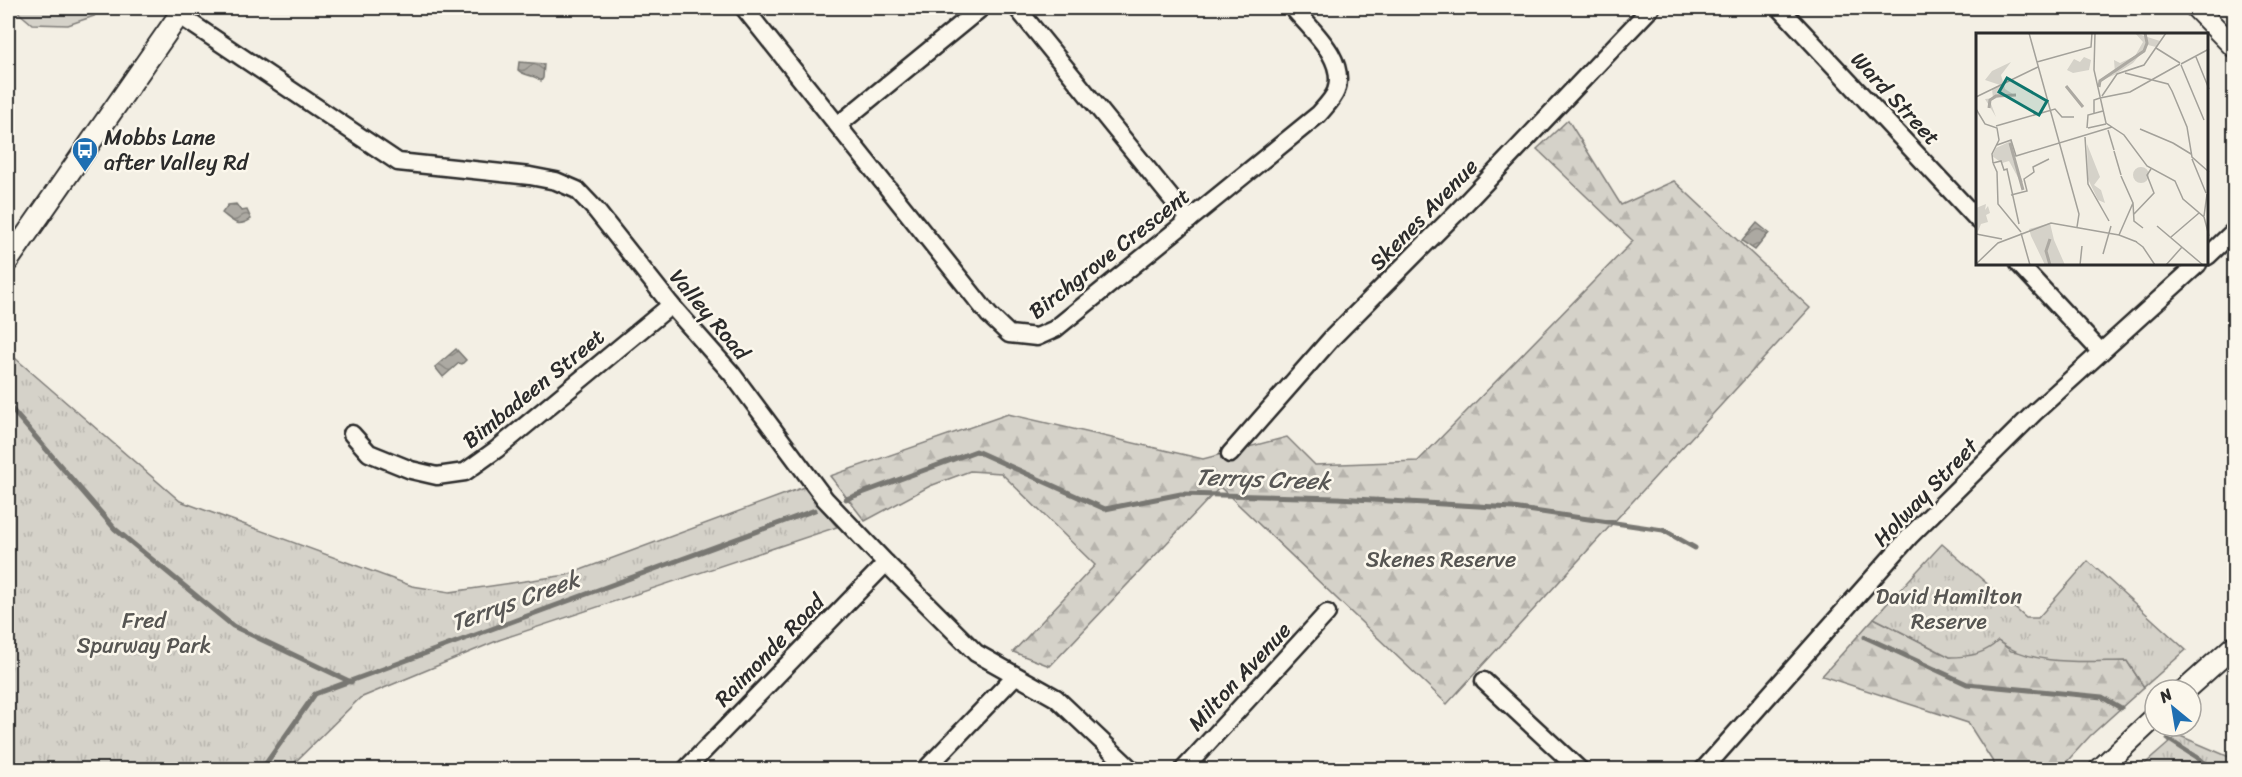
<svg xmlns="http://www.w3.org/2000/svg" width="2242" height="777" font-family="Sriracha,sans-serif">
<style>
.grass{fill:#d5d2c9;stroke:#807e7a;stroke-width:1.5}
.forest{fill:url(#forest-firs);stroke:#807e7a;stroke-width:1.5}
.park{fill:url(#park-tufts);stroke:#807e7a;stroke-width:1.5}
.water{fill:url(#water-waves);stroke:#787772;stroke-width:1.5}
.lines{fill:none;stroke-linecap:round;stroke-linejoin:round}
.stream{stroke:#787772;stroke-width:5}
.minor-casing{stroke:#2b2b2b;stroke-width:21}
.tertiary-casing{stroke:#2b2b2b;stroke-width:24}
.minor{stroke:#fbf7ec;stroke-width:16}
.tertiary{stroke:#fbf7ec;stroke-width:20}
.labels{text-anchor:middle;stroke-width:5;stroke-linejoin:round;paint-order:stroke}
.street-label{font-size:22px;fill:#2b2b2b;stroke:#fbf7ec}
.poi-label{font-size:22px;fill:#2b2b2b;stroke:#fbf7ec;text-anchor:start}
.park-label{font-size:22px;fill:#565552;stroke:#fbf7ec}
.water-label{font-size:24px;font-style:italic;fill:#585755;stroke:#fbf7ec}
.inset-river{fill:none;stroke:#aca9a2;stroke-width:3}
.inset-road{fill:none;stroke:#a3a19a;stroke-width:1.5}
.view{fill:#0f766e;fill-opacity:0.15;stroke:#0f766e;stroke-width:3}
.inset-edge{fill:none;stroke:#2b2b2b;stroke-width:3}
</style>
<defs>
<pattern id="forest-firs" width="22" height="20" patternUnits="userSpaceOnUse" patternTransform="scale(1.5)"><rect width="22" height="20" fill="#d5d2c9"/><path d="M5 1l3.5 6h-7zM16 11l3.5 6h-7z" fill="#b7b4ad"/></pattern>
<pattern id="park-tufts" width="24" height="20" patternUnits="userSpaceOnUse" patternTransform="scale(1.5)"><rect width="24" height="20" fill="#d5d2c9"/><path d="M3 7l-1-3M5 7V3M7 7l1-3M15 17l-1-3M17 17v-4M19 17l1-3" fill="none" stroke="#b7b4ad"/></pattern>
<pattern id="water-waves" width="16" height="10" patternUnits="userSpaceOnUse" patternTransform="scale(1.5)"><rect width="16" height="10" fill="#aca9a2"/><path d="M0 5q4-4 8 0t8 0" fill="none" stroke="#8c8a84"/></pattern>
</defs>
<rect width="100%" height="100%" fill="#f3efe4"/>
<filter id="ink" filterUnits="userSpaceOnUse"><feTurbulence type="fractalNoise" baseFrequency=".0167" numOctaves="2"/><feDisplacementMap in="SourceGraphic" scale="12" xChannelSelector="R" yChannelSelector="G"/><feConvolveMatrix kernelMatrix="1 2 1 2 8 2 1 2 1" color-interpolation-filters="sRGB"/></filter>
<g filter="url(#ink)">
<!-- grass -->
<polygon class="grass" points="19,8 103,8 94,16 68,25 32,24 19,13"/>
<!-- forest -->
<g class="forest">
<polygon points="1568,120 1621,205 1674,181 1810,308 1447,704 1220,487 1050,666 1013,652 1095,565 1001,473 970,471 930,486 865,521 830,476 1008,414 1203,459 1287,437 1315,465 1418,461 1633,241 1537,149"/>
<polygon points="1874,618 1950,657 1998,641 2011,651 2085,661 2127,661 2144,687 2090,736 2060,769 1998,770 1968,723 1822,676"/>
</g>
<!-- park -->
<g class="park">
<polygon points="8,352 180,501 412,586 450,592 567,575 804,487 837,527 499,640 360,698 288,769 8,769"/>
<path d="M 1942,544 L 2026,618 L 2038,618 L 2088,561 L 2186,650 L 2144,687 L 2127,661 C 2086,661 2032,667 1998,641 C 1985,654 1969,657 1950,657 L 1874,618 Z"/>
<polygon points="2178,735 2234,759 2234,769 2139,769"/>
</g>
<!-- water -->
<g class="water">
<path d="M 519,62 L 544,64 L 543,78 L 541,81 C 534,74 525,77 518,70 Z"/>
<path d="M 236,204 L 241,211 L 247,210 L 251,219 C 237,228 234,222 222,213 L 228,205 Z"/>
<polygon points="1757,223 1769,233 1755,250 1742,241"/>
<polygon points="456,349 466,360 462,364 459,363 443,377 435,367"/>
</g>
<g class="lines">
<!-- stream -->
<g class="stream">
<polyline points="8,405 115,529 233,626 351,682"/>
<polyline points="846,499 976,451 1105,509 1181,494 1337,498 1513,508 1663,530 1695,548"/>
<polyline points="1865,637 1967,684 2102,697 2121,708"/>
<polyline points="2168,739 2216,770"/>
<polyline points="259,770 267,762 315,694 815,510"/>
</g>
<!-- minor casing -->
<g class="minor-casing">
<g id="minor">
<path d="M 744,8 L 989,315 L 1009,334 L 1037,337 L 1055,329 L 1319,114 C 1325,107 1333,99 1336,91 C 1347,59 1311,30 1293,8"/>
<polyline points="1017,8 1189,220"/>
<polyline points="1780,8 1978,220"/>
<polyline points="179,15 398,162 530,176 556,181 577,190 595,209 671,305 732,374 825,499 886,563 976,653 1056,698 1132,770"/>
<polyline points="838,125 981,8"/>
<polyline points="2208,256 2234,231"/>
<polyline points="2019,264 2100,351"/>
<polyline points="352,434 369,453 411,470 437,476 465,472 497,449 671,305"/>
<polyline points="1230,454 1331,339 1459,210 1651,8"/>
<polyline points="1484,681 1580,770"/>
<polyline points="685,770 886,563"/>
<polyline points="925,770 1015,676"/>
<polyline points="1183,770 1327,613"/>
<polyline points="1703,770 1910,536 2034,413 2198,264"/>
</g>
</g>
<!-- tertiary casing -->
<g class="tertiary-casing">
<g id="tertiary">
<polyline points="2196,8 2234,47"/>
<polyline points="8,261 184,8"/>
<polyline points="2185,690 2234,646"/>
<polyline points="2099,770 2155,717"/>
</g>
</g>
<!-- minor -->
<use href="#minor" class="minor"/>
<!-- tertiary -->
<use href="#tertiary" class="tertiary"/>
</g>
</g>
<!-- icons -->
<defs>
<g id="bus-pin" transform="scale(1.35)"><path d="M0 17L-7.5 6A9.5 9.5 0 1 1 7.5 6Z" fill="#1f6fb2" stroke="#fbf7ec"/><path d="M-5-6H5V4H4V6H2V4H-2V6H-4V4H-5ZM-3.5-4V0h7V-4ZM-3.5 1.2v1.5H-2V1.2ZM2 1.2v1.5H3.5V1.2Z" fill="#fff"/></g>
</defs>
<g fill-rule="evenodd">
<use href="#bus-pin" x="85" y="150"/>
</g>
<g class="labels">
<!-- street labels -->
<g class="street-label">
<text transform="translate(1896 98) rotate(47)" y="8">Ward Street</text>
<text transform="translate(1423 214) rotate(-46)" y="8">Skenes Avenue</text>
<text transform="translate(1109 253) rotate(-38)" y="8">Birchgrove Crescent</text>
<text transform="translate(710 314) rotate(50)" y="8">Valley Road</text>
<text transform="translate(533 388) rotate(-39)" y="8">Bimbadeen Street</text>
<text transform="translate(1925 492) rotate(-46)" y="8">Holway Street</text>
<text transform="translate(769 650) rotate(-46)" y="8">Raimonde Road</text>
<text transform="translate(1239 676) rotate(-47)" y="8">Milton Avenue</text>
</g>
<!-- poi labels -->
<g class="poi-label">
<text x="104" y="145">Mobbs Lane<tspan x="104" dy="25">after Valley Rd</tspan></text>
</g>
<!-- park labels -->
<g class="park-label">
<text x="1441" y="567">Skenes Reserve</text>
<text x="1949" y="604">David Hamilton<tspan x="1949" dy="25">Reserve</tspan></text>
<text x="144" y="628">Fred<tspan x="144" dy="25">Spurway Park</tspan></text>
</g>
<!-- water labels -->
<g class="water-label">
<text transform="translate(1263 479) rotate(2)" y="8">Terrys Creek</text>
<text transform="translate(515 601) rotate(-20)" y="8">Terrys Creek</text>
</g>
</g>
<!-- overview -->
<g transform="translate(1976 33)">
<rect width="232" height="232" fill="#f3efe4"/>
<path d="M 74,190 L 78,207 L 89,232 L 69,232 L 55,203 L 53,196 Z" fill="#d5d2c9"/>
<path d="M 159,0 L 184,8 L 180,14 L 172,12 L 157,30 L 138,42 L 124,48 L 139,40 L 138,27 L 144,30 L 159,23 L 167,9 ZM 108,24 L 115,27 L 113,37 L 97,40 L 91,37 L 98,26 L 104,29 Z" fill="#d5d2c9"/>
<path d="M 35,29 L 25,42 L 29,56 L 40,63 L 30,61 L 14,68 L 20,84 L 9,66 L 17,65 L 16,56 L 24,52 L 9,47 L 16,38 ZM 35,108 L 37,127 L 47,149 L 45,150 L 33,128 L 26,130 L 16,123 L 20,115 ZM 111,111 L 124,144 L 118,152 L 125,157 L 129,170 L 122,167 L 112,146 ZM157 142a8 8 0 1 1 16 0a8 8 0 1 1-16 0ZM 10,171 L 9,177 L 12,173 L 14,180 L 10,182 L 12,189 L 5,191 L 1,201 L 0,175 Z" fill="#d5d2c9"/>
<path class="inset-river" d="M 90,53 L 107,74M 123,54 L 124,48 L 168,18 L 171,10 L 169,0M 13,75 L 14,67 L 20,63 L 40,62M 34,110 L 47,157M 74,206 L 70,218 L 74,232"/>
<path class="inset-road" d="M 53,0 L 103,181 L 101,194M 119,0 L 118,37 L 130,90 L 148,102 L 171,133 L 199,148 L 207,166 L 228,184 L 233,203M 180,15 L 204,30M 220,24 L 233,56M 61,29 L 115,14 L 116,0M 205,31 L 233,16M 205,32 L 228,87M 149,40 L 192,51 L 196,58M 196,58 L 211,94 L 216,124 L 233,139M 126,63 L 141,41 L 168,32 L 190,0M 0,64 L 62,34M 124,65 L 154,59 L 204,31M 0,76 L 9,91 L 21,95 L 23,107 L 16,121 L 17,130M 118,80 L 118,67 L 124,65M 20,93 L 79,76 L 86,84 L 98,84M 111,95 L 112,82 L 127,78M 112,95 L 130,91M 164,96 L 197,110M 132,97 L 138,117M 109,104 L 112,151 L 133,188M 197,110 L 215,121M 21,112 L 35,107 L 40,123 L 136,94M 138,118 L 145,142M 216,126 L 230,160M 17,130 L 25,128 L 28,137 L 31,136 L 43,191M 17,130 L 21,139 L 22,171 L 45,199M 145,143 L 157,170 L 158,188 L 167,195M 35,162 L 51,158 L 48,146 L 58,139 L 57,134 L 73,126M 158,181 L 178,160 L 171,142 L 175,136M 228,183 L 231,161M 181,193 L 227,232M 45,200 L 54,232M 0,201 L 26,206M 143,202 L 157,170M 195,204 L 223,180M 159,208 L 167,214 L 179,232M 127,221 L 135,193M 0,231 L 22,210 L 75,190 L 143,202 L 161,209M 104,232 L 106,213M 190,232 L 206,214"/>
<path class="view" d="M 31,45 L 71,68 L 63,82 L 23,59 Z"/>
<rect width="232" height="232" class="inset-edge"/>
</g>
<!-- margin -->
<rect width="2242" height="777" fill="none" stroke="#fbf7ec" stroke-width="30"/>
<rect x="15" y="15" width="2212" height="747" fill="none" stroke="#2b2b2b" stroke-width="2" filter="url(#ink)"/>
<!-- north arrow -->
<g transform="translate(2173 708) rotate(330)"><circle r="28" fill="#fbf7ec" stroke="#a8a59f" stroke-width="1.5"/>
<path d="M0-4.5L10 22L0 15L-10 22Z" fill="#1f6fb2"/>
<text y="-9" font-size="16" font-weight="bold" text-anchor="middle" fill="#2b2b2b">N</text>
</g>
</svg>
